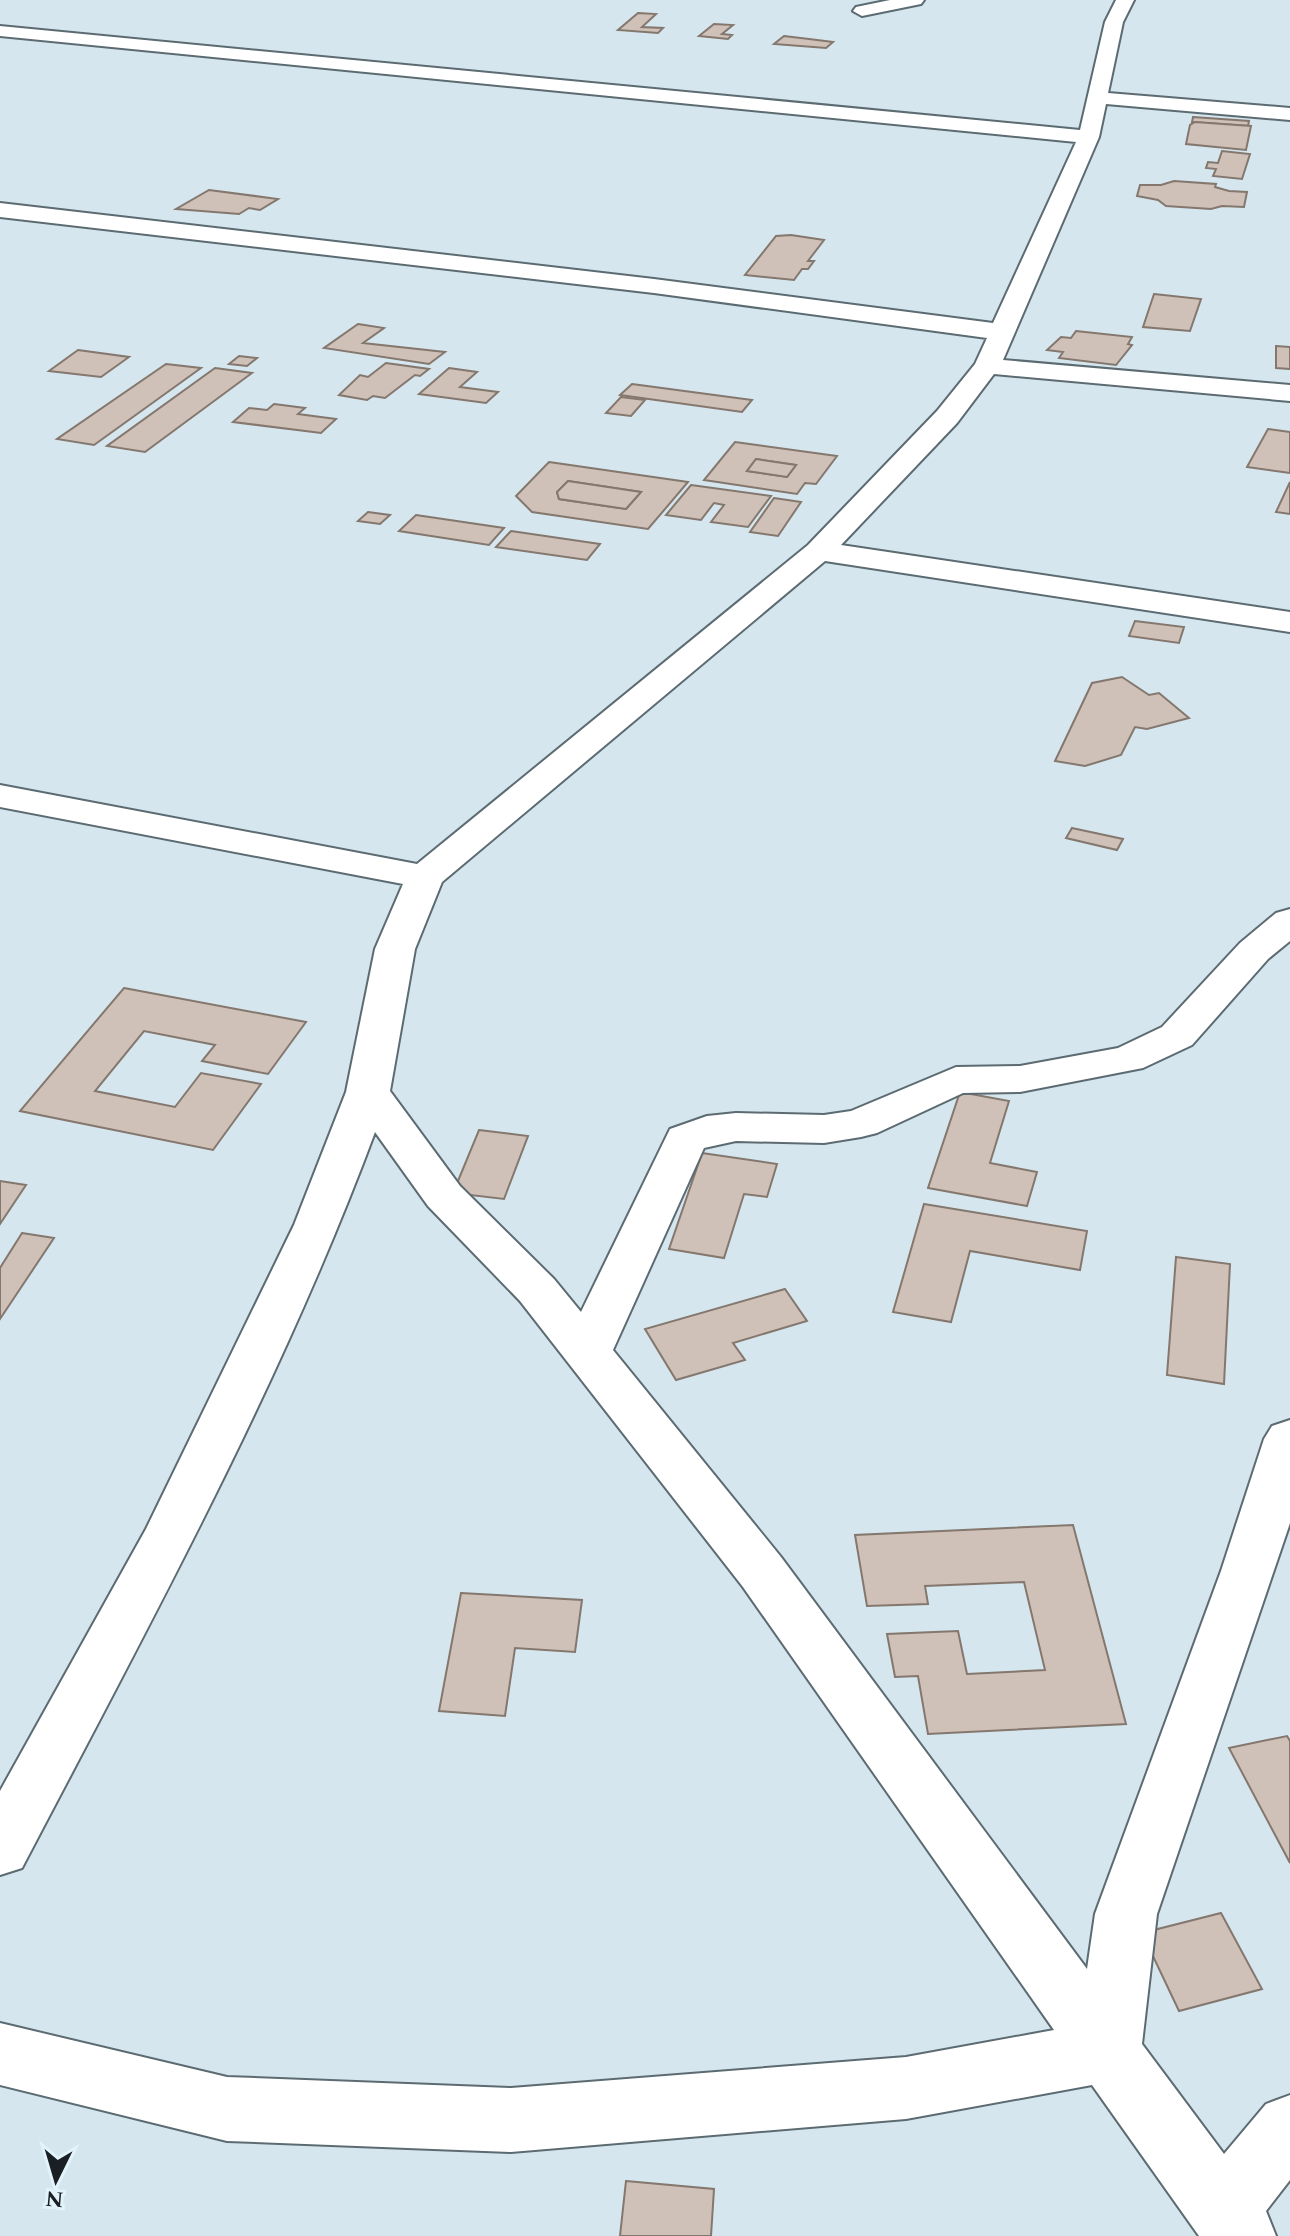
<svg xmlns="http://www.w3.org/2000/svg" width="1290" height="2236" font-family="Spectral,serif">
<style>
.building{fill:#cfc1b7;stroke:#84776e;stroke-width:2;fill-rule:evenodd}
.lines{fill:none;stroke-linecap:round;stroke-linejoin:round}
.minor-casing{stroke:#5c6b71;stroke-width:4}
.minor{fill:#fff;fill-rule:evenodd}
</style>
<rect width="100%" height="100%" fill="#d5e6ee"/>
<!-- building -->
<g class="building">
<polygon points="638,13 656,14 642,27 663,28 658,33 618,30"/>
<polygon points="714,24 733,25 722,34 732,35 728,39 699,36"/>
<polygon points="784,36 809,39 833,42 826,48 774,44"/>
<polygon points="1193,117 1249,121 1248,126 1192,122"/>
<polygon points="1195,122 1251,126 1246,150 1186,144 1190,125"/>
<polygon points="1222,151 1250,154 1242,179 1213,176 1216,169 1206,168 1208,162 1218,163"/>
<polygon points="1174,181 1216,184 1215,187 1229,191 1247,192 1244,207 1222,206 1211,209 1166,206 1158,200 1137,196 1140,185 1161,185"/>
<polygon points="209,190 278,199 260,210 249,208 239,214 176,209"/>
<polygon points="791,235 824,240 808,261 814,261 808,269 802,269 794,280 745,275 776,236"/>
<polygon points="1154,294 1201,299 1190,331 1143,327"/>
<polygon points="358,324 384,328 363,343 445,352 429,364 324,348"/>
<polygon points="1076,331 1132,337 1128,344 1132,345 1116,365 1059,358 1063,352 1047,350 1061,337 1071,338"/>
<polygon points="1276,346 1290,347 1290,369 1276,368"/>
<polygon points="78,350 129,357 101,377 49,371"/>
<polygon points="239,356 257,358 247,366 229,364"/>
<polygon points="386,363 429,369 420,376 415,375 385,398 373,396 367,400 339,395 360,375 368,377"/>
<polygon points="166,364 201,368 94,445 57,439"/>
<polygon points="215,368 252,373 145,452 107,446"/>
<polygon points="449,368 477,372 460,387 498,392 486,403 419,394"/>
<polygon points="632,384 752,400 742,412 620,395"/>
<polygon points="621,397 645,400 631,416 606,413"/>
<polygon points="274,404 305,408 298,414 336,419 321,433 233,422 249,408 267,410"/>
<polygon points="1268,429 1290,432 1290,473 1247,467"/>
<path d="M 735,442 L 837,456 L 816,484 L 805,483 L 797,494 L 704,480 ZM 756,459 L 796,465 L 787,477 L 747,471 Z"/>
<polygon points="756,459 796,465 787,477 747,471"/>
<path d="M 549,462 L 688,482 L 648,529 L 532,512 L 516,496 ZM 568,481 L 641,492 L 626,509 L 559,499 L 557,492 Z"/>
<polygon points="568,481 641,492 626,509 559,499 557,492"/>
<polygon points="1290,482 1290,514 1276,512"/>
<polygon points="691,485 771,496 748,527 711,522 724,505 714,503 701,520 666,515"/>
<polygon points="774,498 801,502 778,536 750,532"/>
<polygon points="368,512 390,515 380,524 358,521"/>
<polygon points="416,515 504,528 489,545 399,531"/>
<polygon points="511,531 600,544 587,560 496,547"/>
<polygon points="1135,621 1184,627 1179,643 1129,636"/>
<polygon points="1122,677 1149,695 1159,693 1189,718 1147,729 1135,727 1121,755 1085,766 1055,761 1092,683"/>
<polygon points="1072,828 1123,839 1117,850 1066,838"/>
<polygon points="124,988 306,1022 268,1074 202,1061 215,1045 144,1031 95,1091 175,1107 201,1073 261,1084 213,1150 20,1111"/>
<polygon points="960,1092 1009,1101 990,1163 1037,1172 1027,1206 928,1188"/>
<polygon points="479,1130 528,1136 504,1199 453,1193"/>
<polygon points="702,1153 777,1164 767,1197 744,1194 724,1258 669,1249"/>
<polygon points="0,1181 26,1185 0,1224"/>
<polygon points="924,1204 1087,1231 1080,1270 970,1251 951,1322 893,1312"/>
<polygon points="22,1233 54,1238 0,1319 0,1268"/>
<polygon points="1176,1257 1230,1264 1224,1384 1167,1375"/>
<polygon points="785,1289 807,1321 733,1343 745,1360 676,1380 645,1329"/>
<polygon points="1073,1525 1126,1724 928,1734 918,1676 895,1677 887,1634 958,1631 967,1674 1045,1670 1024,1582 925,1586 928,1604 867,1606 855,1535"/>
<polygon points="461,1593 582,1600 575,1652 515,1648 505,1716 439,1711"/>
<polygon points="1287,1736 1290,1741 1290,1863 1229,1748"/>
<polygon points="1221,1913 1262,1989 1179,2011 1142,1933"/>
<polygon points="626,2181 714,2189 711,2236 620,2236"/>
</g>
<g class="lines">
<!-- minor casing -->
<g class="minor-casing">
<g id="minor">
<polygon points="890,0 924,0 921,4 862,16 853,11 856,7"/>
<path d="M 1116,0 L 1134,0 L 1123,22 L 1108,93 L 1290,108 L 1290,120 L 1106,104 L 1099,137 L 1003,360 L 1290,385 L 1290,401 L 994,374 L 957,423 L 841,545 L 1290,612 L 1290,632 L 825,561 L 442,882 L 415,949 L 390,1091 L 460,1186 L 554,1279 L 581,1312 L 670,1129 L 707,1116 L 736,1113 L 824,1115 L 851,1111 L 956,1067 L 1020,1066 L 1118,1048 L 1162,1027 L 1240,943 L 1276,913 L 1290,909 L 1290,941 L 1268,959 L 1192,1045 L 1143,1068 L 1020,1092 L 963,1093 L 877,1133 L 861,1137 L 824,1143 L 736,1141 L 704,1148 L 613,1350 L 781,1557 L 1087,1969 L 1095,1914 L 1221,1571 L 1264,1439 L 1272,1426 L 1290,1420 L 1290,1523 L 1157,1914 L 1142,2044 L 1224,2154 L 1266,2104 L 1290,2095 L 1290,2180 L 1266,2211 L 1276,2236 L 1199,2236 L 1092,2085 L 906,2119 L 511,2152 L 227,2141 L 0,2085 L 0,2023 L 227,2077 L 511,2088 L 906,2057 L 1054,2030 L 743,1587 L 520,1301 L 428,1206 L 375,1132 C 280,1387 148,1627 22,1868 L 0,1875 L 0,1791 L 146,1529 L 294,1225 L 346,1092 L 375,949 L 403,884 L 0,807 L 0,785 L 417,864 L 808,545 L 937,411 L 975,364 L 987,338 L 654,293 L 0,217 L 0,203 L 654,279 L 993,323 L 1076,142 L 0,36 L 0,26 L 1080,130 L 1105,22 Z"/>
</g>
</g>
<!-- minor -->
<use href="#minor" class="minor"/>
</g>
<!-- north arrow -->
<g transform="translate(56 2180) rotate(185)" stroke="#e2f3fb" stroke-width="6" paint-order="stroke">
<path d="M0-6L14 30L0 20L-14 30Z" fill="#191f22"/>
<text y="-12" font-size="22" font-weight="bold" text-anchor="middle" fill="#191f22">N</text>
</g>
</svg>
